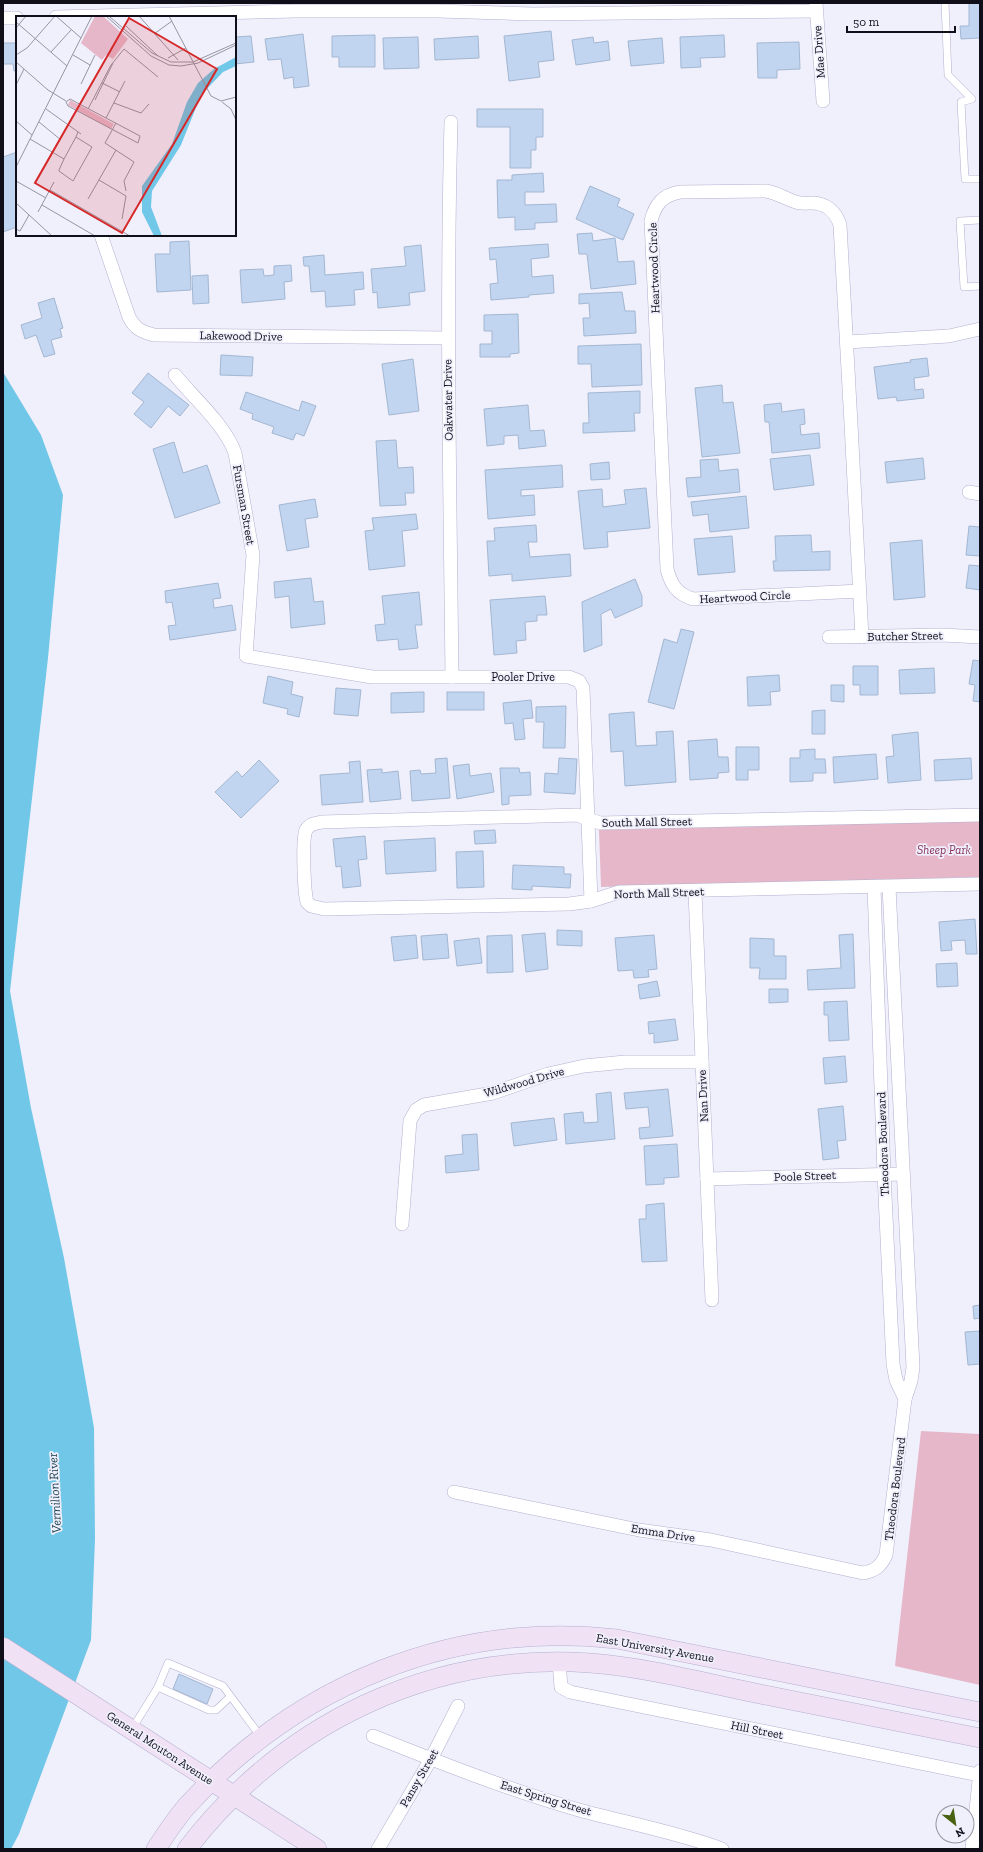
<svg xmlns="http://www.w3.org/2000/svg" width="983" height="1852" font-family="'Zilla Slab',serif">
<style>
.green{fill:#e6b7c9}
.water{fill:#71c7e7}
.building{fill:#c1d5f0;stroke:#a3b7d1}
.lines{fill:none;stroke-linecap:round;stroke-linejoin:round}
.lane-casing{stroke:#b2b0cf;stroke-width:8}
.street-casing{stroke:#b2b0cf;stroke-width:14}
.secondary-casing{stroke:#b2b0cf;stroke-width:20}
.lane{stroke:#fff;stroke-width:7}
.street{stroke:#fff;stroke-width:13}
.secondary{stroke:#f1e1f4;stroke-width:19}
.labels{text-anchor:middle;stroke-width:3.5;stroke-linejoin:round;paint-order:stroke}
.street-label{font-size:12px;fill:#100f19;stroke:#f0effc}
.park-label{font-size:12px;font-style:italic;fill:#86315a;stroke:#f0effc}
.water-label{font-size:13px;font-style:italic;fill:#1d4452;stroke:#f0effc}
.inset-road{fill:none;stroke:#9695a1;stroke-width:1}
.view{fill:#d62828;fill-opacity:0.15;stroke:#d62828;stroke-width:2}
.inset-edge{fill:none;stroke:#100f19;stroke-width:2}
</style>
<rect width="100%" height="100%" fill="#f0effc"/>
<!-- green -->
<g class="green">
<polygon points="980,821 980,877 601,887 599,830"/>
<polygon points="921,1431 980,1434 980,1685 895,1666"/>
</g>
<!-- water -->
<polygon class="water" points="3,372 41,435 63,495 48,658 10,991 31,1108 64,1258 94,1428 95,1539 91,1640 19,1834 11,1849 3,1849"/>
<!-- building -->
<g class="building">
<polygon points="969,3 980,3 980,38 961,39 960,26 969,26"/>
<polygon points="551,31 554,60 538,62 540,77 509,81 504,36"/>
<polygon points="303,34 309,86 294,88 293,77 284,79 281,59 268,60 265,39"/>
<polygon points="375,35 375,67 339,67 339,57 332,57 332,36"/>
<polygon points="724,35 725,57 700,58 701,67 681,68 680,37"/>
<polygon points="251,36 254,62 235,64 235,37"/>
<polygon points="478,36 479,58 435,60 434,39"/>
<polygon points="418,37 419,68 384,69 383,38"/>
<polygon points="593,37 594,43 608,41 610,60 576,65 572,40"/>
<polygon points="662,38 664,63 631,66 628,41"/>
<polygon points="799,42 800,69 777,70 777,78 758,78 757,43"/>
<polygon points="3,43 17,43 17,70 14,71 13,64 3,64"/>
<polygon points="477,109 543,109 543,137 536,137 536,150 531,150 531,168 510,168 510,127 477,127"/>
<polygon points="17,152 17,227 3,232 3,157"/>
<polygon points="543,173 544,192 525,192 525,205 556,204 557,222 535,223 535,229 515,230 515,217 498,218 497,180 512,180 512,175"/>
<polygon points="590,186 620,199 617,206 634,214 623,240 576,219"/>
<polygon points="592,233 593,241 615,238 618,262 634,261 636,284 591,289 587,254 579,254 577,234"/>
<polygon points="189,241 191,290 157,292 155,254 170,254 170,242"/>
<polygon points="548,244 549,257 531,259 532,277 553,275 554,293 529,295 529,297 491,300 490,284 498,283 496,259 490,260 489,248"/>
<polygon points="421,245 425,291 409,293 410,305 378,308 377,292 373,293 371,269 406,266 404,247"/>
<polygon points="324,255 325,275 363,272 364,289 354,290 355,305 326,307 325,291 311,292 309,266 304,266 303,257"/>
<polygon points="291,265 292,281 284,282 285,299 242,303 240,270 263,269 264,276 274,275 274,266"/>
<polygon points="208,275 209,303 193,304 192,276"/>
<polygon points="622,292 625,311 635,311 636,333 584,336 583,318 590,318 589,303 579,304 579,294"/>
<polygon points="54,298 63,328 60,329 62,337 51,340 55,354 44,357 36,335 25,339 21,325 42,318 38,303"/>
<polygon points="518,314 519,353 510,354 510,357 480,357 480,344 492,344 492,331 484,331 484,315"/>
<polygon points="641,344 642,385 592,387 591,364 578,364 578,346"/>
<polygon points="221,355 253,357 252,376 220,375"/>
<polygon points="927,358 929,376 914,378 915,390 923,389 924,398 897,401 896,397 878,399 874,367 911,362 910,360"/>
<polygon points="413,359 419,411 389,415 382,364"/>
<polygon points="148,373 189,405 180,416 168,406 151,428 134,414 144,402 132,393"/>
<polygon points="722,385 723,403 733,402 740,453 702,457 695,388"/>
<polygon points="640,391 640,413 634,413 635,431 583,433 583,423 589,423 588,393"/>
<polygon points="246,392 299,411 302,401 316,406 304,436 296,433 293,440 272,433 274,427 252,419 253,414 240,409"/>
<polygon points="781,403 782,412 804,409 805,424 800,425 801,435 819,433 820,448 772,453 769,422 765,422 764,405"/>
<polygon points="528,405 530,431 544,430 546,446 519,449 518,435 504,436 504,444 487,446 484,409"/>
<polygon points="396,440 398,468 413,467 414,493 405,493 406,505 380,506 376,441"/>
<polygon points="174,442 183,473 207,465 220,503 175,518 153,449"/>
<polygon points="810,455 814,485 774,490 770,459"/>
<polygon points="923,458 925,479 887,483 885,462"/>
<polygon points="718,459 719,471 738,469 740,492 688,497 686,478 701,477 700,460"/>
<polygon points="609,462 610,479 591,480 590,464"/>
<polygon points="562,465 563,487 521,490 521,496 534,495 535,515 488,519 485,470"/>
<polygon points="646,488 650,528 607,532 608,547 584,549 578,491 602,489 603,507 626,504 624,490"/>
<polygon points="746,496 749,528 710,532 708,514 693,516 691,502"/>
<polygon points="315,499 318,517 305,519 309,547 287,551 279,505"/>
<polygon points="416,514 418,529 402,531 405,566 369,570 365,531 374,530 372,518"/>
<polygon points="536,525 537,542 528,542 530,557 570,554 571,576 512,581 512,574 489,576 487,541 495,541 494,528"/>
<polygon points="969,526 980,527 980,556 966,555"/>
<polygon points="811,535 812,552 830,551 830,570 774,571 773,561 776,561 775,536"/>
<polygon points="732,536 735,572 698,575 694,539"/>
<polygon points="922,540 925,597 894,600 890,543"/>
<polygon points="969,565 980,566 980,590 966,588"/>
<polygon points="311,578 314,602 323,601 325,624 291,628 289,596 275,598 274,582"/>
<polygon points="635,579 642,596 642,606 615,618 611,609 601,614 602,645 584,652 582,602"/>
<polygon points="218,583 221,598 213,599 214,608 232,605 236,630 170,640 168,626 176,625 172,602 166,603 165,591"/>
<polygon points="419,592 422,625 415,625 418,648 399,650 398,639 377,641 375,625 385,624 382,596"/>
<polygon points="545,596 547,615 537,615 537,621 525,622 526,640 516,641 517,653 494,655 490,600"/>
<polygon points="681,629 694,632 674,709 648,702 664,639 677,643"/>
<polygon points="973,660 980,661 980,702 973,701 975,685 969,684"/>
<polygon points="853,666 878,666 878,695 860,695 860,685 853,685"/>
<polygon points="934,668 935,693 900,694 899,670"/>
<polygon points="779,675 780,691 770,692 771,705 748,706 747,677"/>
<polygon points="268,676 293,682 291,694 303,697 299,717 287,714 288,709 263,703"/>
<polygon points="831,685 844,685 844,702 831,701"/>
<polygon points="336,688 361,690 358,716 334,714"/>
<polygon points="424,692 424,712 391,713 391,693"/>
<rect x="447" y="692" width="37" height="18"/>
<polygon points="531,700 533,718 523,719 525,739 515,740 513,723 505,724 503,703"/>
<polygon points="566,706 565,748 543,748 544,722 536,722 536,707"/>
<polygon points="825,710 825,734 812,734 812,711"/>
<polygon points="634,712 636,746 657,745 656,732 673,731 676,782 625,786 623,751 611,752 609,714"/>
<polygon points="918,732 921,780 888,783 886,757 894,756 892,735"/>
<polygon points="717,739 718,757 728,757 729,772 718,773 718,778 690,780 688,741"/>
<polygon points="736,747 759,747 759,770 748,770 748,780 736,780"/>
<polygon points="815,749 815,759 825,759 826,773 813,773 813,781 790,782 790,758 800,758 800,750"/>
<polygon points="876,754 878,779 834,783 833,757"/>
<polygon points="447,758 450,798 412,801 410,771 420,770 421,774 436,773 435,759"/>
<polygon points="559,758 577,759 575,794 544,792 545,773 558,774"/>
<polygon points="971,758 972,779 935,781 934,760"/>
<polygon points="259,760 279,781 241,818 215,792 237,771 242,777"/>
<polygon points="360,761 363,802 322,805 320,775 350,773 349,762"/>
<polygon points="469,764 470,776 491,773 494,792 457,799 453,766"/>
<polygon points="500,768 519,768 520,773 530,772 531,795 509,796 509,804 502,805"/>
<polygon points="382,769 382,773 398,771 401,799 370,802 367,770"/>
<polygon points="495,830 496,843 475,844 474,831"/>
<polygon points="365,836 367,859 358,860 361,886 343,888 341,866 336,867 333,839"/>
<polygon points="435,838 436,871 386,874 384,841"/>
<polygon points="483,851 484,887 457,888 456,852"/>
<polygon points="513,865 564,867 564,874 571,874 570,888 532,886 532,890 512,889"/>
<polygon points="975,919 977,954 966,954 965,940 951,941 952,950 941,951 939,922"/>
<polygon points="557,930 582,931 582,946 557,945"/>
<polygon points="545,933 548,969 526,972 522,935"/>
<polygon points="447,934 449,958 423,960 421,936"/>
<polygon points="853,934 855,988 808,990 807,970 841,968 839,935"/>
<polygon points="416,935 418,958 394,961 391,937"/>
<polygon points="512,935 513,972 487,973 487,936"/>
<polygon points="654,935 657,969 648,970 649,977 634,978 633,970 618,971 615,938"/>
<polygon points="479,938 482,963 457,966 454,941"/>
<polygon points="750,938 774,939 774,956 786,956 786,979 759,979 760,968 750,968"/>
<polygon points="957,963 958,986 937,987 936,964"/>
<polygon points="657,981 660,996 640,999 638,985"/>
<polygon points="769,989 788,989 788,1002 769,1003"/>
<polygon points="847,1001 849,1040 829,1041 828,1015 824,1015 824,1002"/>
<polygon points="675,1019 678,1040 654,1043 654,1033 649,1034 648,1022"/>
<polygon points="845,1056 847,1082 825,1084 823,1058"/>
<polygon points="668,1089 673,1136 640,1139 639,1128 650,1127 648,1107 626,1109 624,1093"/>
<polygon points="611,1092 615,1139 566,1144 564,1114 583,1112 584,1123 598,1122 596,1094"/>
<polygon points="843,1106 846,1140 837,1141 839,1158 823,1160 818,1109"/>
<polygon points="554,1118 557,1140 514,1146 511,1123"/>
<polygon points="477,1134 479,1170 446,1173 445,1156 463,1154 462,1135"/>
<polygon points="677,1144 679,1177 664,1178 664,1184 646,1185 644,1146"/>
<polygon points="664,1203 667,1261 642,1262 639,1219 646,1219 646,1205"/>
<polygon points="980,1305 980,1318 974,1319 973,1306"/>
<polygon points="980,1331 980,1364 968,1365 965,1332"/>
<polygon points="179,1674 213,1689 207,1704 173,1689"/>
</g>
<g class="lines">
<!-- lane casing -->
<g class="lane-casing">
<g id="lane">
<polyline points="945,3 948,75 972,99 961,102 965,179 980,179"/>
<polyline points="980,220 960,221 964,287 980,286"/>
<polyline points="158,1687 209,1710 216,1710 230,1697"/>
<polyline points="132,1729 158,1687 168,1663 223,1686 261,1737"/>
</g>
</g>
<!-- street casing -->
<g class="street-casing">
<g id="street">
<polyline points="816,3 823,101"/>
<polyline points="56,17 295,11 438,11 533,14 816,11"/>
<polyline points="3,18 17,18"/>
<path d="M 451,122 C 446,307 450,492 452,677"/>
<path d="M 101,235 L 129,317 C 135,329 142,332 154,335 L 448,338"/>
<polyline points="847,342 949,336 980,329"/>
<path d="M 175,375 C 194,398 225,425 235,453 L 253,555 L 246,656 L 372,677 L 569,677 L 579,681 L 583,688 L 591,901"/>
<polyline points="969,492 980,494"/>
<path d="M 860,591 L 693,599 C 677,594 671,585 667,569 L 651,221 C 655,204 663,195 680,192 L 766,191 C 778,193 785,199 796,202 C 801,204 807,203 812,203 C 826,203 836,212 840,225 C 848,362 855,500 862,637"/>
<polyline points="829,637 943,635 980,637"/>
<path d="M 980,815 L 600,823 L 577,815 L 322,822 C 316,823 309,824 306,830 C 302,839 304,891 307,902 L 311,906 L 324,909 L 569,904 L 591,901 L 619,892 L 980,884"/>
<polyline points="874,887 884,1174 893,1364 896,1380 905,1399"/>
<polyline points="695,892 712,1300"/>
<polyline points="707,1179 903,1174"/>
<polyline points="402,1224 410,1121 416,1110 424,1105 493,1093 548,1074 584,1066 625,1062 702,1062"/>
<path d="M 454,1492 L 639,1530 L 711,1540 L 863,1573 C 875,1571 881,1566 886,1555 L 905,1399 L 911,1381 L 913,1367 L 889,887"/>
<polyline points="559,1662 561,1687 570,1692 979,1775"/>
<path d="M 373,1736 C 441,1763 509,1790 579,1810 C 627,1823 676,1832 722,1849"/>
<polyline points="378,1849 431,1759 458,1706"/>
<polyline points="972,1849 980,1771"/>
</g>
</g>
<!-- secondary casing -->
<g class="secondary-casing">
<g id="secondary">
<polyline points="3,1647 317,1849"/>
<path d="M 156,1849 C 165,1835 175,1820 186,1807 C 297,1685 452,1620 617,1639 L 980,1712"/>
<path d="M 187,1849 C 284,1723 430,1652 590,1663 C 645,1667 701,1682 755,1693 C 830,1708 905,1723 980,1738"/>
</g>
</g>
<!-- lane -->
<use href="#lane" class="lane"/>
<!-- street -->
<use href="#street" class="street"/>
<!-- secondary -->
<use href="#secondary" class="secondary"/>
</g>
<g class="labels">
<!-- street labels -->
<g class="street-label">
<text transform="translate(819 52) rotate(-94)" y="4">Mae Drive</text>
<text transform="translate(654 268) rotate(-92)" y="4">Heartwood Circle</text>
<text transform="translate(241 336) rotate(1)" y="4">Lakewood Drive</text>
<text transform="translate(448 400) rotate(-91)" y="4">Oakwater Drive</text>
<text transform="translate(244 505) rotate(80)" y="4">Fursman Street</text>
<text transform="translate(745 597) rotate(-3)" y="4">Heartwood Circle</text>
<text transform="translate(905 636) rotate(-1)" y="4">Butcher Street</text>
<text x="523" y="681">Pooler Drive</text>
<text transform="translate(647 822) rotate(-1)" y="4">South Mall Street</text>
<text transform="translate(659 893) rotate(-2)" y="4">North Mall Street</text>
<text transform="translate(524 1082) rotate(-16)" y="4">Wildwood Drive</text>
<text transform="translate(703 1096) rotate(-93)" y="4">Nan Drive</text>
<text transform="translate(883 1144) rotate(-92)" y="4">Theodora Boulevard</text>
<text transform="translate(805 1176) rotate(-2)" y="4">Poole Street</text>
<text transform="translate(895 1489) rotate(-83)" y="4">Theodora Boulevard</text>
<text transform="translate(663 1533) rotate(9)" y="4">Emma Drive</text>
<text transform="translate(655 1648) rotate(10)" y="4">East University Avenue</text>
<text transform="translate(757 1730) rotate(11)" y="4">Hill Street</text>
<text transform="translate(160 1748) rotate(33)" y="4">General Mouton Avenue</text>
<text transform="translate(419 1778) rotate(-60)" y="4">Pansy Street</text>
<text transform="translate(546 1798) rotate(17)" y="4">East Spring Street</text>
</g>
<!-- park labels -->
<g class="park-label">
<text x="944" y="854">Sheep Park</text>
</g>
<!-- water labels -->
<g class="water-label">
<text transform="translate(54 1493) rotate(-93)" y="5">Vermilion River</text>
</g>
</g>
<!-- overview -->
<g transform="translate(16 16)">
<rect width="220" height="220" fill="#f0effc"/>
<path d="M 79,0 L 87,0 L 112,23 L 97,43 L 90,39 L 86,44 L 65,27 ZM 54,84 L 98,108 L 95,113 L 52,89 Z" fill="#e6b7c9"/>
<path d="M 220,41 L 220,50 L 207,56 L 185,79 L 165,129 L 136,175 L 135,191 L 146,220 L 138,220 L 126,196 L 126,170 L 156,128 L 171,86 L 182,67 L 198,53 Z" fill="#71c7e7"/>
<path class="inset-road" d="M 40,0 L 65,22M 90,0 L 135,40 L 153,49 L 165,50 L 182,47 L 220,29M 123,0 L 162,44M 153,0 L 195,80 L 205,85 L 220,81M 94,1 L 136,37 L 155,46 L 177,46 L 220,27M 0,6 L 51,50M 110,10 L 142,40M 0,12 L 10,0M 138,18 L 156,5M 35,36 L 55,14M 0,39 L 11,32 L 39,0M 57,39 L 74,49M 152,42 L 170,32M 0,46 L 32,74 L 50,85M 86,67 L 104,76M 65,68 L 79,39M 0,69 L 8,53M 54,83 L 124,120 L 122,127 L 52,90 L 50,86 ZM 79,84 L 97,47M 206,86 L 215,93 L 220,104M 98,87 L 125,97 L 133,88M 30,93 L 65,118M 72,93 L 95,49 L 108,33 L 142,61M 90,102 L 109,65M 0,105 L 16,119M 23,106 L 45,124M 100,107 L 89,127 L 118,146 L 108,165 L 110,175M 60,121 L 76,131 L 57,165 L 43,155 L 43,154 L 48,143 L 55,130 L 60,121 L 62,116M 14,123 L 48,143M 0,151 L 76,0M 83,164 L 110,180 L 106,203M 0,165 L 30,182M 34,174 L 114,220M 72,183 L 100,134M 0,187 L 36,220M 26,189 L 79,220M 22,196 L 38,166M 0,213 L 4,215 L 13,199"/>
<path class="view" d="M 113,2 L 201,53 L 106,217 L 19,167 Z"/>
<rect width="220" height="220" class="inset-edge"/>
</g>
<!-- border -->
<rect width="983" height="1852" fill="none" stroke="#100f19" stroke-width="8"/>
<!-- north arrow -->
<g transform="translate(955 1824) rotate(150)"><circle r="19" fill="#f0effc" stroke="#9695a1"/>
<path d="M0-3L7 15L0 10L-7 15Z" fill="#486110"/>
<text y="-6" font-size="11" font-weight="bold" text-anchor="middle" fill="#100f19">N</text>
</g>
<!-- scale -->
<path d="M847 26v6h108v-6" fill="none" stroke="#100f19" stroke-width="2"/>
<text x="853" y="26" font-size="12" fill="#100f19" stroke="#f0effc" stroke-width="3" paint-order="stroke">50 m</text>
</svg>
